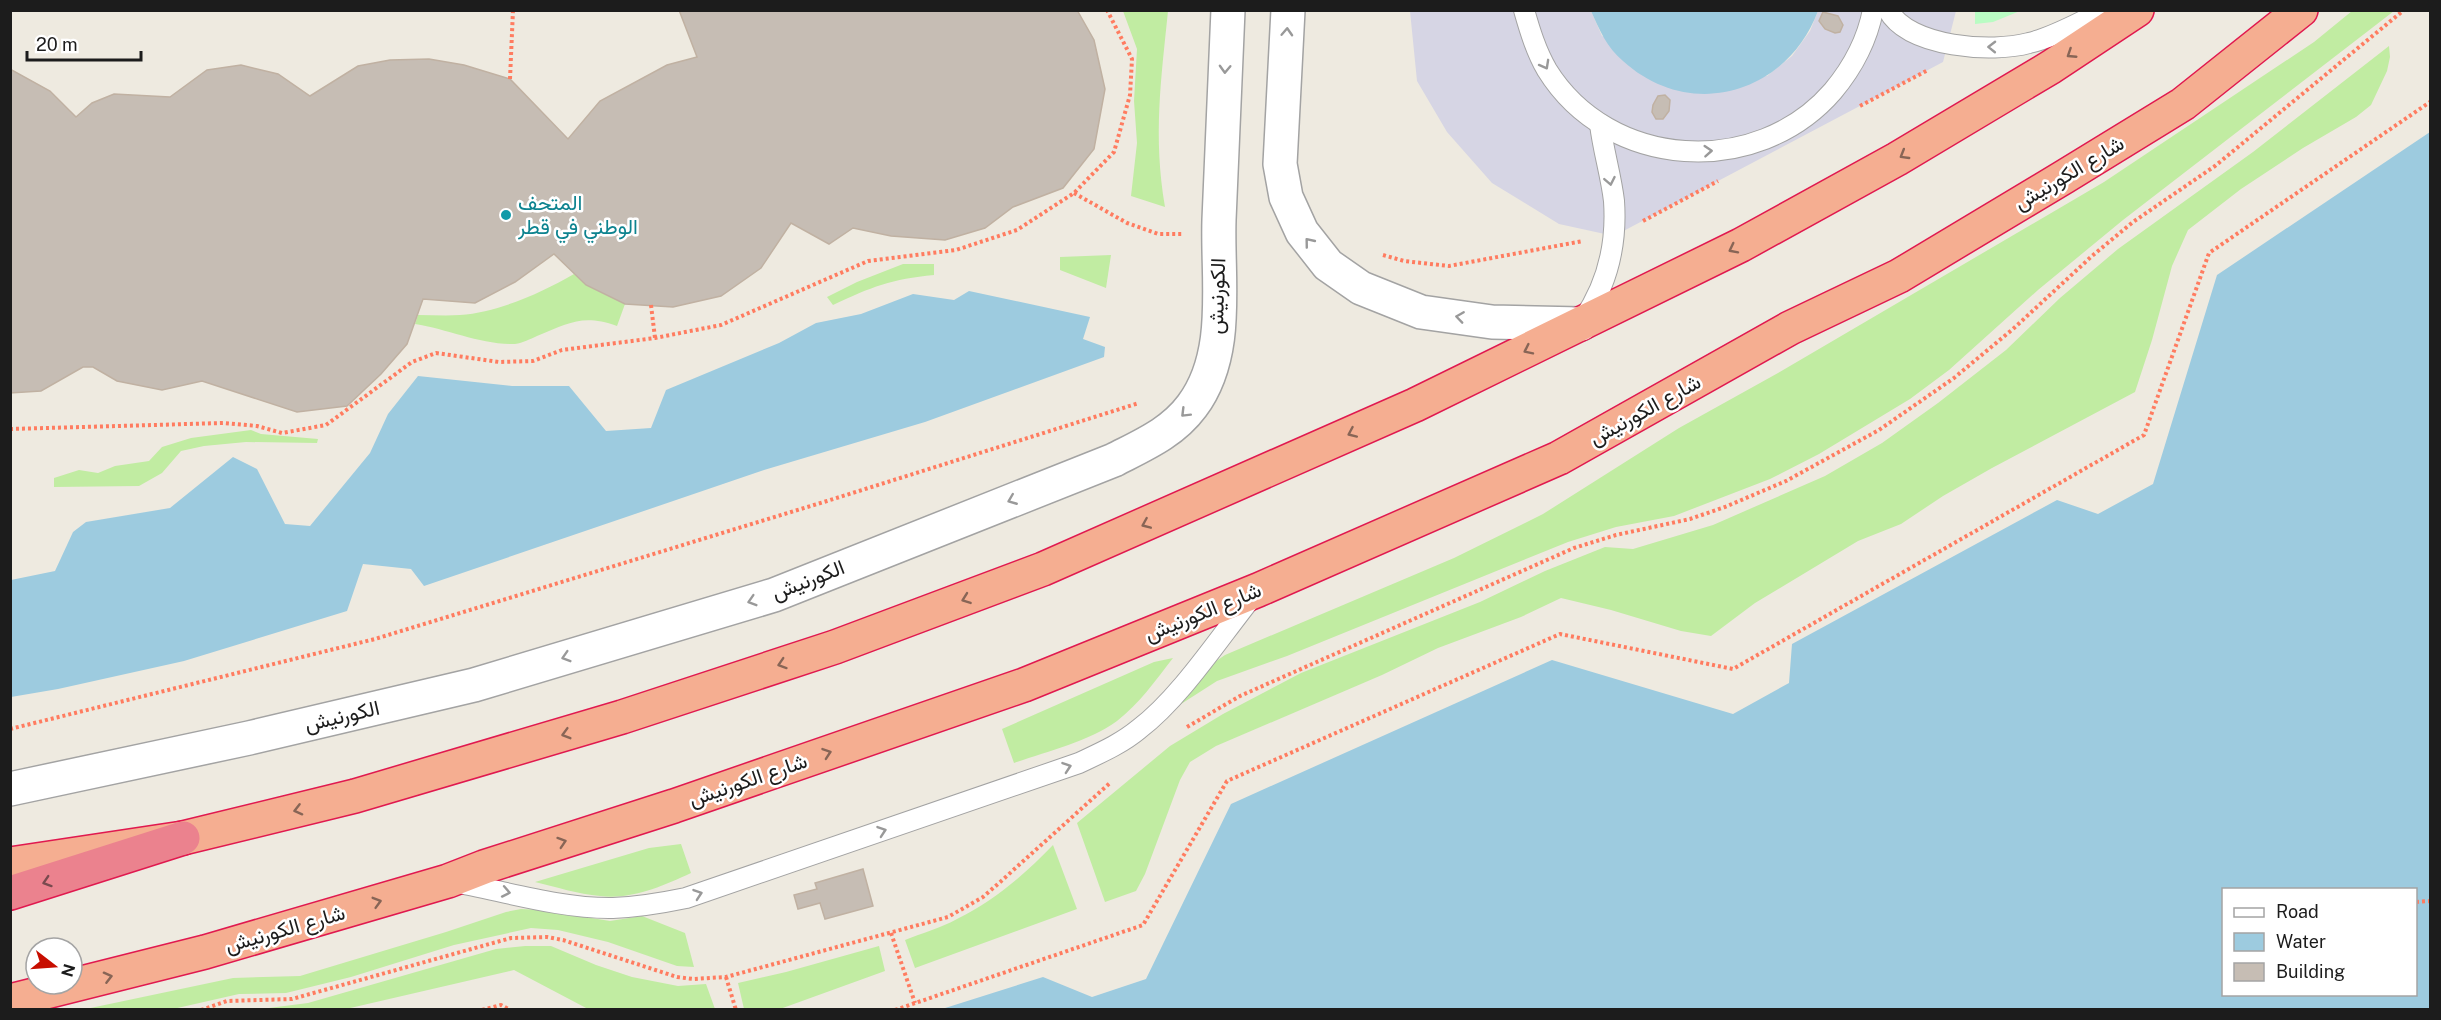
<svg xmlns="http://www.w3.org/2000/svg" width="2441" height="1020" font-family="'Public Sans',Vazirmatn,sans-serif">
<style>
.grass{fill:#c1eca2}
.park{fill:#b9fcc3}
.plaza{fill:#d6d5e4}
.water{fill:#9dcbdf;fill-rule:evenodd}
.building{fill:#c6bdb4;stroke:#c0b1a2;stroke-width:1.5}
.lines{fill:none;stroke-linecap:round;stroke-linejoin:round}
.service-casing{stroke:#a3a3a3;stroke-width:22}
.minor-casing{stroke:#a3a3a3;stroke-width:36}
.trunk-casing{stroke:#e0194f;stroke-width:36}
.motorway-casing{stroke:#e0194f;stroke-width:36}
.path{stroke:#ff7c60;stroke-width:4;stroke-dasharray:3 3;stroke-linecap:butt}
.service{stroke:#fff;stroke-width:20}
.minor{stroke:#fff;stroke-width:33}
.trunk{stroke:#f5ae91;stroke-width:33}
.motorway{stroke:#eb828e;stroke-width:33}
.oneway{stroke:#999}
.oneway2{stroke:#886556}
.oneway3{stroke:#794a4f}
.culture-dot{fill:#0f9aa8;stroke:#fff;stroke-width:2}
.labels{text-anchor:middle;stroke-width:5;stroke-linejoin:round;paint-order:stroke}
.street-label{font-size:21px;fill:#1c1c1c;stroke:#fff}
.culture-label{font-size:21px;fill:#0d838f;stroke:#fff;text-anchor:start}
</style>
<rect width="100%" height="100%" fill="#eeeae0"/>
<!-- grass -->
<g class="grass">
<path d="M 1123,11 L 1168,11 C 1161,80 1153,136 1165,207 L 1131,196 L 1137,143 L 1134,101 L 1137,49 Z"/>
<polygon points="2352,11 2394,11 2123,220 2038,290 1949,370 1910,399 1819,454 1770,479 1674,516 1616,527 1568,542 1287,656 1217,681 1167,713 1193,677 1225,655 1454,558 1543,514 1679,428 1778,373 2104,182 2314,42"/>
<polygon points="2389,46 2390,57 2387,71 2371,105 2356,117 2303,148 2241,189 2188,230 2172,266 2152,340 2135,392 1992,468 1943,496 1901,524 1858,541 1755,603 1711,636 1681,631 1611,610 1561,598 1521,617 1438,648 1382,675 1216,746 1190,762 1180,780 1145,874 1136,891 1105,902 1077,823 1170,746 1223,714 1301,673 1480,602 1545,571 1605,547 1633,549 1713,525 1825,476 1882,443 1938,403 2006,350 2060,298 2118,249 2253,152"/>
<polygon points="1111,255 1106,288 1060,270 1060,257"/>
<path d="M 903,264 L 934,264 L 934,275 C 892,279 871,287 833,305 L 827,297 L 857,282 Z"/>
<path d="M 574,274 L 586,285 L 625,304 L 617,326 C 582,314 570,323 537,336 C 530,339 523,343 515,344 C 481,345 448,329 415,324 L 418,315 C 432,315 446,316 460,315 C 499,312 541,293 574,274 Z"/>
<polygon points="251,430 261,434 318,439 317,443 246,442 204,446 181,451 162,473 139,486 54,487 54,478 79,470 98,473 115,466 149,461 162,447 191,438"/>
<path d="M 1173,658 C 1156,680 1139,704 1117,721 C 1088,742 1048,751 1014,763 L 1002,729 L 1154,662 Z"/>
<path d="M 681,844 L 691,873 C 663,886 631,900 600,896 C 578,894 556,887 535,882 L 649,848 Z"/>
<path d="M 1053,845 L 1077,909 L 915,968 L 905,940 C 922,933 941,928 957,919 C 994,901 1025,874 1053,845 Z"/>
<polygon points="521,909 542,910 610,921 642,916 685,933 694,967 677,966 608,942 558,930 531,928 454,945 351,977 286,993 239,994 173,1009 81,1010 233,978 300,976 446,932 506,912"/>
<polygon points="525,946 551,946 596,965 632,977 678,986 706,984 715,1009 588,1009 514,970 346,1009 261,1009 308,1003 496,949"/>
<polygon points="879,946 885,971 780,1009 744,1009 738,983 786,972"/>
</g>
<!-- park -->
<polygon class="park" points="1975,11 1975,10 2020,11 1993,22 1975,24"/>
<!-- plaza -->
<polygon class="plaza" points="1410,11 1591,11 1602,36 1767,76 1792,56 1810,31 1818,11 1956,11 1943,62 1614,236 1559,224 1492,183 1447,132 1417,81"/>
<!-- water -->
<g class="water">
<path d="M 1591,11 L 1818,11 C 1787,94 1690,122 1623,61 C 1607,48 1599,29 1591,11 Z"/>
<path d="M 2430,132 L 2430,1009 L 942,1009 L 1043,977 L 1092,997 L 1146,979 L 1231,804 L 1552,660 L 1733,714 L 1789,683 L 1792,644 L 2057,500 L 2098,514 L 2153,484 L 2217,275 ZM 2224,890 L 2416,890 L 2416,994 L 2224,994 Z"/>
<polygon points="969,291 1090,317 1083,339 1105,347 1104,357 925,422 764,470 424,586 411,569 363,564 347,611 184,661 58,689 11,697 11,580 55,571 73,532 86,522 170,508 233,457 257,469 285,524 310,526 370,453 388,414 418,376 512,386 569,386 606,431 651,428 666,390 779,343 816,323 861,314 913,294 954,300"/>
</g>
<!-- building -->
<g class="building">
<polygon points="679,10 1077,10 1094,40 1105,89 1094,149 1063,188 1013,207 985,228 945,240 891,236 853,228 829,244 791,223 761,268 721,296 673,307 625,304 586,285 554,254 515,282 475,303 423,299 407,344 381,374 347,406 297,412 202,381 162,390 117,381 93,367 83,367 41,391 10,393 10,69 50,91 76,117 92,103 114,94 170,97 207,70 241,65 278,74 310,96 358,66 390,60 429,59 464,65 510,79 568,139 600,101 667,65 697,57"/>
<polygon points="1823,12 1838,16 1843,25 1840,32 1835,33 1825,29 1819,21"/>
<polygon points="1665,95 1670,100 1669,111 1663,119 1656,119 1652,112 1653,105 1658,96"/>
<polygon points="863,869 873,906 825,919 820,903 798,909 794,895 817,889 815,883"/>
</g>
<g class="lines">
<!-- service casing -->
<g class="service-casing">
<g id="service">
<path d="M 1524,10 C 1530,31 1536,51 1547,70 C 1609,170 1757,179 1833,91 C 1853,67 1867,41 1873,10"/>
<path d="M 1888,10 C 1909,48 1993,53 2029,43 C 2055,37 2081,21 2106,10"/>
<path d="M 1583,320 C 1607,285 1617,244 1614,201 C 1611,175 1603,150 1600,124"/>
<path d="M 454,882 C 503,891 563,909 613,908 C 638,907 662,903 686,898 L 1079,763 C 1100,753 1121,744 1139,729 C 1180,698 1219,638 1252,597"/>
</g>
</g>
<!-- minor casing -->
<g class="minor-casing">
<g id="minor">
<polyline points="1288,10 1280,164 1286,197 1302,232 1328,265 1361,288 1421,312 1492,322 1581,324"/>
<path d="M 10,789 L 249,738 L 474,685 L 774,595 L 1114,460 C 1143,445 1172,433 1192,406 C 1231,354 1217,281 1219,220 C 1222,150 1225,80 1228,10"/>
</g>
</g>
<!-- trunk casing -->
<g class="trunk-casing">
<g id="trunk">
<polyline points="10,864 183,838 355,796 622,717 835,647 1043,569 1415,405 1741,245 1897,159 2051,67 2137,10"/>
<polyline points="10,1001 205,952 448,881 484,867 674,806 1024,685 1258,590 1559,458 1790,328 1899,276 2064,177 2183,104 2301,10"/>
</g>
</g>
<!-- motorway casing -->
<g class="motorway-casing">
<polyline id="motorway" points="10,893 183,838"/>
</g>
<!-- path -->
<g class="path">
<polyline points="510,79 513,10"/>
<polyline points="1860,106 1928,70"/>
<polyline points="1074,193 1127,223 1158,234 1183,234"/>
<polyline points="1643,221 1718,181"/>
<polyline points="1383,255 1404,261 1449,266 1583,241"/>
<polyline points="651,305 655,338"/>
<polyline points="10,429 224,423 257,426 282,433 326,425 412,362 436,353 499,362 533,361 562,350 655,338 721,325 868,261 956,250 1017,230 1074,193 1114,152 1130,95 1132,59 1107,10"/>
<polyline points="1187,727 1240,696 1574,548 1616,535 1690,519 1725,507 1786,481 1879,430 1954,378 2013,329 2092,256 2133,222 2215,166 2404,10"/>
<polyline points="10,729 375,639 827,501 1139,403"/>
<polyline points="2416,902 2430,901"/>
<polyline points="891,933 915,1003"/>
<polyline points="726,977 736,1010"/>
<polyline points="201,1010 227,1001 292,999 511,938 547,937 563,940 677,977 693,979 726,977 948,917 983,897 999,883 1111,782"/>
<polyline points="482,1010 501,1005 510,1010"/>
<polyline points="895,1010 1143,925 1227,781 1560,634 1733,669 2144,435 2209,253 2430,102"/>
</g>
<!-- service -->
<use href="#service" class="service"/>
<!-- minor -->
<use href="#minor" class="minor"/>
<!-- trunk -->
<use href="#trunk" class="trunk"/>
<!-- motorway -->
<use href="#motorway" class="motorway"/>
</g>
<!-- one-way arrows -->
<defs><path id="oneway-chevron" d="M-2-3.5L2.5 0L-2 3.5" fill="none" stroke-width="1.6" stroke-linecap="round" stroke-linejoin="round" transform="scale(1.5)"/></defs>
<g class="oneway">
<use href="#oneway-chevron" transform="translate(1287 32) rotate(-87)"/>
<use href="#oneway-chevron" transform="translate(1992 47) rotate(-179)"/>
<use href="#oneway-chevron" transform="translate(1545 65) rotate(61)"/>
<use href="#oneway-chevron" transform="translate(1225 69) rotate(92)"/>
<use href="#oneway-chevron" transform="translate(1708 151) rotate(-4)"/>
<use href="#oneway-chevron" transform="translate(1610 181) rotate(79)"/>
<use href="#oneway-chevron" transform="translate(1309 242) rotate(-129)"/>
<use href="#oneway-chevron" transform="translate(1460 317) rotate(-172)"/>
<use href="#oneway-chevron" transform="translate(1185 413) rotate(135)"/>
<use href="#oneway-chevron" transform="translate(1012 500) rotate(158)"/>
<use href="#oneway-chevron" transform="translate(752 601) rotate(163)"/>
<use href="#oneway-chevron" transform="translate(566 657) rotate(163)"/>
<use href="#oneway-chevron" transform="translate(1067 767) rotate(-19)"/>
<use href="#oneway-chevron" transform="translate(882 831) rotate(-19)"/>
<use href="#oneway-chevron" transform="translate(506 892) rotate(11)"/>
<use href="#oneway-chevron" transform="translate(698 894) rotate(-19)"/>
</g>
<g class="oneway2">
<use href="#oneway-chevron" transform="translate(2071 54) rotate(147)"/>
<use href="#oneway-chevron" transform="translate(1904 155) rotate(149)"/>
<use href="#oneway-chevron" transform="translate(1733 249) rotate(153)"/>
<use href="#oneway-chevron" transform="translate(1528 350) rotate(154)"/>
<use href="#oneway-chevron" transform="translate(1352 433) rotate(156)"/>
<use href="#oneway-chevron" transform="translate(1146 524) rotate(157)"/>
<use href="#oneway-chevron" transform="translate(966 599) rotate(160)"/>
<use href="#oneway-chevron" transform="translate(782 664) rotate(162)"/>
<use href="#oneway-chevron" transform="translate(566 734) rotate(164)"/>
<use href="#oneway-chevron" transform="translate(827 753) rotate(-19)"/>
<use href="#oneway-chevron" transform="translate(298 810) rotate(166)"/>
<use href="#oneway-chevron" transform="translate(562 842) rotate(-18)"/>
<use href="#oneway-chevron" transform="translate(377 902) rotate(-16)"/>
<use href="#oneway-chevron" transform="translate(108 977) rotate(-14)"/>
</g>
<use class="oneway3" href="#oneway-chevron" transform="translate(47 882) rotate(162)"/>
<!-- markers -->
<circle class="culture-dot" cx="506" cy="215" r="6"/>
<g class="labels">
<!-- street labels -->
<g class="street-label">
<text transform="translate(2069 173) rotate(-31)" y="7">شارع الكورنيش</text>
<text transform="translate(1217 296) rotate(-88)" y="7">الكورنيش</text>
<text transform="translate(1645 410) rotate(-29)" y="7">شارع الكورنيش</text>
<text transform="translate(808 580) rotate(-21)" y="7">الكورنيش</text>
<text transform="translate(1203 612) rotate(-22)" y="7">شارع الكورنيش</text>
<text transform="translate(342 716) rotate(-13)" y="7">الكورنيش</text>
<text transform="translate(748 780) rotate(-19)" y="7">شارع الكورنيش</text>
<text transform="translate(285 929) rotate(-16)" y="7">شارع الكورنيش</text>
</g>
<!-- culture labels -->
<g class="culture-label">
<text x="518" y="210">المتحف<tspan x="518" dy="24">الوطني في قطر</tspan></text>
</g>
</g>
<!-- border -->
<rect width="2441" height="1020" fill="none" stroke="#1c1c1c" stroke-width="24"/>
<!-- legend -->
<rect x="2222" y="888" width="195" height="108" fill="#ffffff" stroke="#a4a4a4" stroke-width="1.5"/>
<rect x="2234" y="908" width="30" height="9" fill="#ffffff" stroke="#a4a4a4" stroke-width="1.5"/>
<text x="2276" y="918" font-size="18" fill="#1c1c1c">Road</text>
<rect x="2234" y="933" width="30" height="18" fill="#9dcbdf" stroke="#a4a4a4" stroke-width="1.5"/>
<text x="2276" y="948" font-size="18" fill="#1c1c1c">Water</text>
<rect x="2234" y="963" width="30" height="18" fill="#c6bdb4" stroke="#a4a4a4" stroke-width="1.5"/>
<text x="2276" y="978" font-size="18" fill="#1c1c1c">Building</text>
<!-- north arrow -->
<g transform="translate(54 966) rotate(107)"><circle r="28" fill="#ffffff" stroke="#a4a4a4" stroke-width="1.5"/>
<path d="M0-4.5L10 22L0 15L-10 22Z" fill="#c70e00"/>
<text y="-9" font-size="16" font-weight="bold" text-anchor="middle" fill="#1c1c1c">N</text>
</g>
<!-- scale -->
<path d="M27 51v9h114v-9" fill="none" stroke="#1c1c1c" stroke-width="3"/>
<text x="36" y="51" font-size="18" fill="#1c1c1c" stroke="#ffffff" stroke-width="4.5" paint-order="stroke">20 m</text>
</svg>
